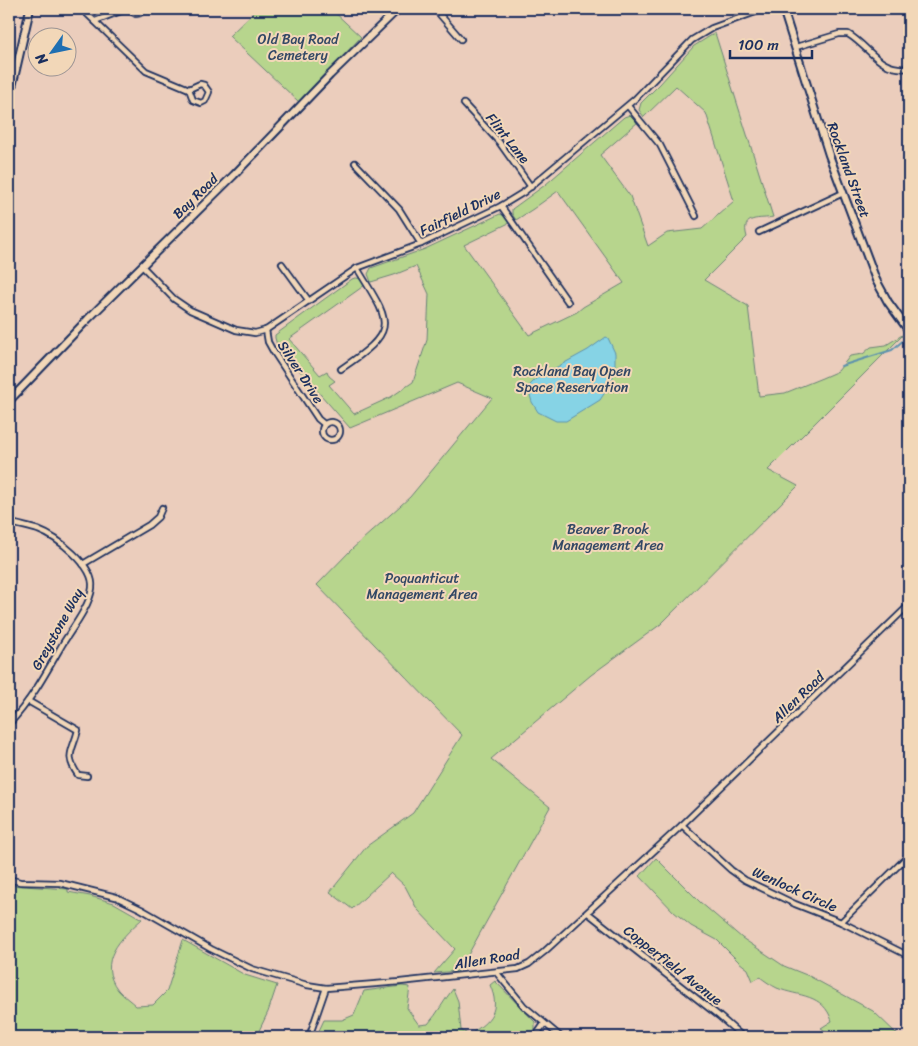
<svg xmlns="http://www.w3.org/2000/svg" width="918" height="1046" font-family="Sriracha,sans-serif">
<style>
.green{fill:#b7d58d;stroke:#698276}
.water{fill:#86d3e5;stroke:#5b91af}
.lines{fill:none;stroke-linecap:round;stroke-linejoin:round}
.stream{stroke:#5b91af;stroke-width:2}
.street-casing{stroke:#1b2f5e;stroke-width:8}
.secondary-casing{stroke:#1b2f5e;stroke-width:10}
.street{stroke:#f2d7b8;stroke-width:4.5}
.secondary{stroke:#f2d7b8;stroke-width:6}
.labels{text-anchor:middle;stroke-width:4;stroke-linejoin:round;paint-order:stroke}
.park-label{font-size:14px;fill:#324865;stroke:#f2d7b8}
.street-label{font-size:14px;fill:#1b2f5e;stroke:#f2d7b8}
</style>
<rect width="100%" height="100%" fill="#ebcdbc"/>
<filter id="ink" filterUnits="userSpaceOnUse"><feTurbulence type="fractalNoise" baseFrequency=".02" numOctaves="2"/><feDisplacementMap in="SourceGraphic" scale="10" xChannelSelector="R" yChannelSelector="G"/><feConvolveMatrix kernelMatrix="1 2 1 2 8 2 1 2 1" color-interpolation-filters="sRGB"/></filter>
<g filter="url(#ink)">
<!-- green -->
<g class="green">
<polygon points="257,9 331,9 361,37 299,102 229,36"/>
<path d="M 715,33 L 773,217 C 761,220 740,214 747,237 L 704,280 L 748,306 L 759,396 L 785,393 L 822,378 L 838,371 L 850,356 L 863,354 L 871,347 L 886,345 L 904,334 L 768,470 L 798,486 L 661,624 L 591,675 L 491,759 L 550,807 L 459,971 L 434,973 L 455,949 L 417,909 L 405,886 L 391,873 L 352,909 L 330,892 L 367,846 L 413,813 L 462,735 L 317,585 L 352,549 L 410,497 L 492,398 L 457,383 L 350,428 L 277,345 L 275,338 L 275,335 L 352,279 C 359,276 361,280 365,285 L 289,339 L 320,375 L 327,371 L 329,376 L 335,381 L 329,385 L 354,414 L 391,397 L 413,382 L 427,340 L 429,294 L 416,266 L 394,275 L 371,282 L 368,274 L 371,268 L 425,249 L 500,214 L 505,216 L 509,223 L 464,245 L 529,335 L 577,312 L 583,307 L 624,283 L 558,191 L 533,209 L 516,220 L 512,214 L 512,209 L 545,185 L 624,117 L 630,115 L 638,122 L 600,155 L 630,196 L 648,246 L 667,233 L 702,229 L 734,201 L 706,113 L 676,86 L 644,117 L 639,110 L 641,103 L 660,84 L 694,46 Z"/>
<path d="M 656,858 L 700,902 L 742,938 L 784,966 L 809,976 L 873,1011 L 900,1037 L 834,1037 L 821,1028 L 832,1021 C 823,993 799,997 777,988 C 771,985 765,981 760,977 L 753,981 L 748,969 L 739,962 L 717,940 L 691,926 L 674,912 L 640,876 Z"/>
<path d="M 9,885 L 68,889 L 68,892 L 90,896 L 114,903 L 142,919 C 121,938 96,961 118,990 C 123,996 131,1001 136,1006 L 153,1005 L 167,991 L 183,940 L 245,975 L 277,985 L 268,1012 L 256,1037 L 9,1037 Z"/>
<path d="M 495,981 L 535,1022 L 535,1029 L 528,1037 L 316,1037 L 324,1020 L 342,1020 L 354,1015 L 364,991 L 402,986 L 410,987 L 407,1008 L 419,1025 L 428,1024 C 438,1013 444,1000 453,989 L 458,1001 L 461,1030 L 469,1035 C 491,1020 501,1011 490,985 Z"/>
</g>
<!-- water -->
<polygon class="water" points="606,337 608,338 615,353 615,368 611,383 600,400 566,421 556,421 538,412 532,402 529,392 530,385 537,378 588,350"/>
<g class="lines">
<!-- stream -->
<polyline class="stream" points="841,366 892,350 905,339"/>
<!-- street casing -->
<g class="street-casing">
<g id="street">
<polyline points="82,9 146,71 189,89"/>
<polyline points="128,9 136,14 140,13 144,9"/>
<polyline points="435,9 461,39"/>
<polyline points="95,21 126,9"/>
<path d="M 796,47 L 839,34 L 848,34 C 870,47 879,72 909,68"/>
<polygon points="200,84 204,85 209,92 205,101 201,103 193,100 189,89"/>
<polyline points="464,104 499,142 531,187"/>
<polyline points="628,106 660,145 696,216"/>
<polyline points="355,163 399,209 421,244"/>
<polyline points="501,206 568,302"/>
<polyline points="759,232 843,193"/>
<polyline points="282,264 309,301"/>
<polyline points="142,266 174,299 190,310 236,330 255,333 266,330 357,268 421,244 501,206 524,192 635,99 692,40 712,28 764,9"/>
<polyline points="266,330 268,342 273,351 318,419 324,424"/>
<path d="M 341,369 C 400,329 391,324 357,268"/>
<circle cx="331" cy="431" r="9"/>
<path d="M 9,522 C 18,525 28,527 38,530 C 57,537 95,566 92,588 C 90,606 71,630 62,645 C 46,673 31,701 9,724"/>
<polyline points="83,564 149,525 158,517 162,508"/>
<path d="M 28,701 L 78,730 C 73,751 64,755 78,775 L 87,776"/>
<polyline points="682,825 731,870 745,880 795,904 841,922 909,956"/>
<polyline points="9,879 20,882 60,883 116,897 141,909 211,949 252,969 307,985 326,988 400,982 518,969 529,964 544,952 682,825 909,605"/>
<polyline points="588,913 719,1016 743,1037"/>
<polyline points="841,922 909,855"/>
<polyline points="496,972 524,1006 561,1037"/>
<polyline points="309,1037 326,988"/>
<polyline points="535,1037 544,1024"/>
</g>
</g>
<!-- secondary casing -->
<g class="secondary-casing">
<g id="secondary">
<polyline points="783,9 829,155 876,280 888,302 909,331"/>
<polyline points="9,100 30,9"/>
<polyline points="9,401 88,319 234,175 330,75 398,9"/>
</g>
</g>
<!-- street -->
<use href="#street" class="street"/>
<!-- secondary -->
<use href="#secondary" class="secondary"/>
</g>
</g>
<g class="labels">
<!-- park labels -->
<g class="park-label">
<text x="298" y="44">Old Bay Road<tspan x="298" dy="16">Cemetery</tspan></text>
<text x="572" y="376">Rockland Bay Open<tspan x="572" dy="16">Space Reservation</tspan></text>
<text x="608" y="534">Beaver Brook<tspan x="608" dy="16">Management Area</tspan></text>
<text x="422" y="583">Poquanticut<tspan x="422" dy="16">Management Area</tspan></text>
</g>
<!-- street labels -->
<g class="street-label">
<text transform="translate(508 138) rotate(51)" y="5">Flint Lane</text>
<text transform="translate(849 170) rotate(70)" y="5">Rockland Street</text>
<text transform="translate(195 196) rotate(-45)" y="5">Bay Road</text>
<text transform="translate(460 212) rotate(-26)" y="5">Fairfield Drive</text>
<text transform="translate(301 372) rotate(57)" y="5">Silver Drive</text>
<text transform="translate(57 629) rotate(-61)" y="5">Greystone Way</text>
<text transform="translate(798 697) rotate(-44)" y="5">Allen Road</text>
<text transform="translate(795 889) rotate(24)" y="5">Wenlock Circle</text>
<text transform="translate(487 959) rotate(-9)" y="5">Allen Road</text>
<text transform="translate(673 965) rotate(38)" y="5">Copperfield Avenue</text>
</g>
</g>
<!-- margin -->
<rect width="918" height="1046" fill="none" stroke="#f2d7b8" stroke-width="30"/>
<rect x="15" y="15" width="888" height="1016" fill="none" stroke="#1b2f5e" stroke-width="2" filter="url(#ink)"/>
<!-- north arrow -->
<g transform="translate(52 52) rotate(237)"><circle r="24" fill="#f2d7b8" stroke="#9c9494"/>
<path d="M0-4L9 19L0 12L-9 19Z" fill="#1f6fb2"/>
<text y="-8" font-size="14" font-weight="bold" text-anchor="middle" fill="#1b2f5e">N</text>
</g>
<!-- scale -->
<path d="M730 50v8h82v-8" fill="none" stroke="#1b2f5e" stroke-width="2.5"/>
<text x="738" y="50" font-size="15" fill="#1b2f5e" stroke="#f2d7b8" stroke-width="4" paint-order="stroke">100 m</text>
</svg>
